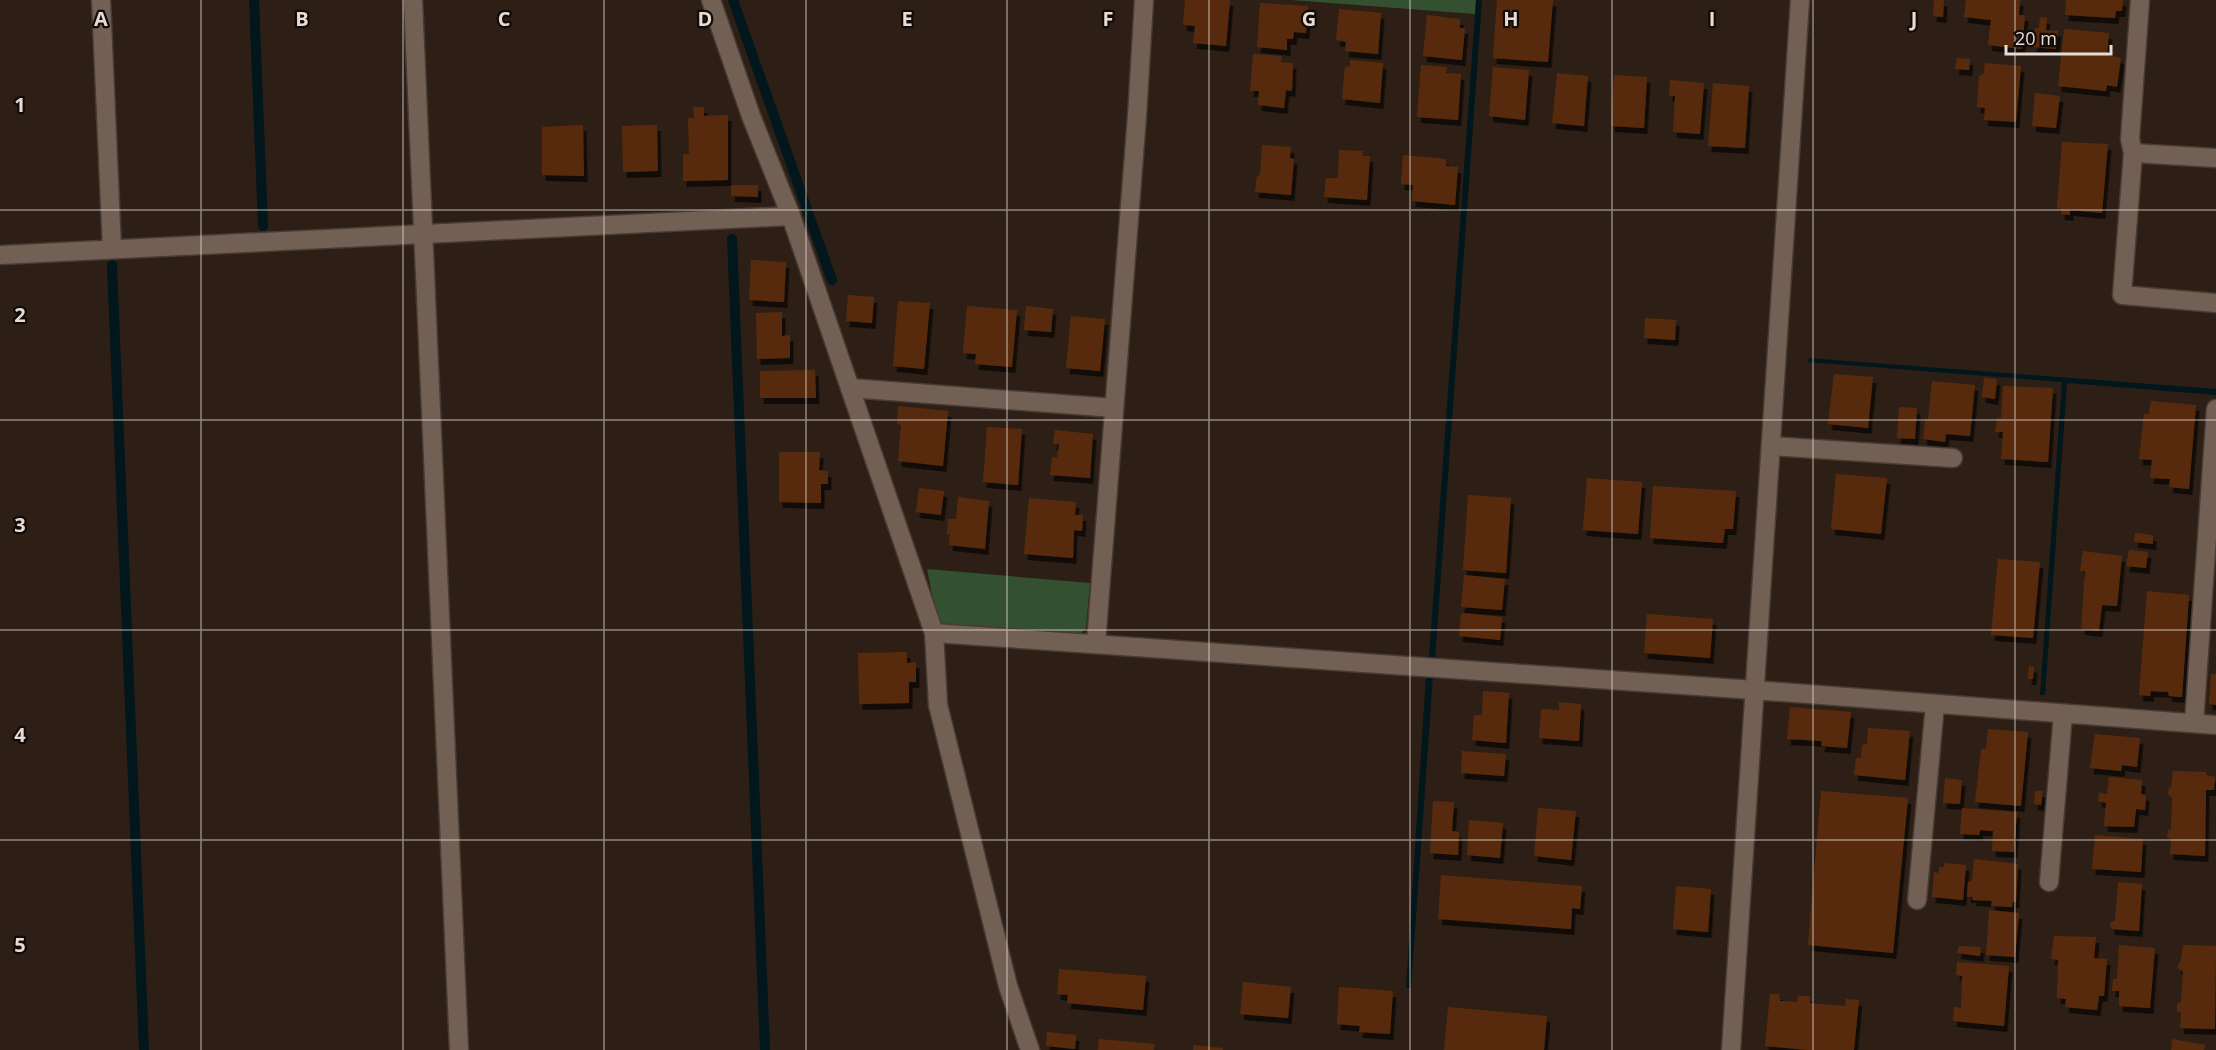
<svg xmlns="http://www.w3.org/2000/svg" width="2216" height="1050" font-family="'Open Sans',sans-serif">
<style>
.green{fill:#335030}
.water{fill:#01171c}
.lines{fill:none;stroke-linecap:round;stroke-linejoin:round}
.stream{stroke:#01171c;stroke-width:10}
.building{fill:#592c09;filter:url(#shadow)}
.minor-casing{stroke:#473b35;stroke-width:21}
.minor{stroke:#726055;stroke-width:18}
.grid{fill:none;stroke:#e6dbd5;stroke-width:1.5;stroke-opacity:0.55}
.grid-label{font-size:20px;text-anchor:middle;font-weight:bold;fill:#e6dbd5;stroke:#110a07;stroke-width:4.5;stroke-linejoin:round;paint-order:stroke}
</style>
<defs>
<filter id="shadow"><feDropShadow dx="3.5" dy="6" stdDeviation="0" flood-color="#0009"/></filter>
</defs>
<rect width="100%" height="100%" fill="#2e1f16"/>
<!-- green -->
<g class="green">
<polygon points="1291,0 1476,0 1475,14"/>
<polygon points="927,569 1090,583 1086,628 1081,633 1072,635 944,625 938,621 936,615"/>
</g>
<!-- water -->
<g class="water">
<polygon points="1476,0 1482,0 1435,659 1429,658"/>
<polygon points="1809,358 2216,389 2216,395 2067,383 2045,695 2040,695 2062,382 1808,362"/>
<polygon points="1426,675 1433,676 1411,988 1406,988"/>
</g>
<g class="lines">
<!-- stream -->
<g class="stream">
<polyline points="254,0 263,226"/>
<polyline points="733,0 832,280"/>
<polyline points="732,239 765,1050"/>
<polyline points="112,265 144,1050"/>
</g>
</g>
<!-- building -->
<g class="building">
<polygon points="1185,0 1230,0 1226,46 1193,43 1195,26 1183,25"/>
<polygon points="1497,0 1553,0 1548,62 1493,58"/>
<polygon points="1934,0 1944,0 1943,17 1933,16"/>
<polygon points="1966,0 2020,0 2019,15 2025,15 2022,49 1988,45 1991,20 1964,17"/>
<polygon points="2066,0 2123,0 2122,11 2116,11 2115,18 2065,15"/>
<polygon points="1260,3 1308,6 1306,33 1294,32 1293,39 1287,39 1287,50 1257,47"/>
<polygon points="1339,9 1381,13 1378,54 1345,51 1346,42 1336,40"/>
<polygon points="1427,15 1460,19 1460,28 1465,28 1462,60 1423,56"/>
<polygon points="2040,17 2047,18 2046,30 2058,31 2056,49 2033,47 2035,28 2039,28"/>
<polygon points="2064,29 2109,33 2107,55 2121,58 2117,87 2107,85 2106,91 2058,86"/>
<polygon points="1253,54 1282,56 1281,62 1293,63 1292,91 1286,90 1284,108 1258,105 1259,91 1250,91"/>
<polygon points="1957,58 1970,59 1969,70 1955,69"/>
<polygon points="1350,60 1383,63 1380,103 1342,99 1345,66 1350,67"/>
<polygon points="1985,63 2021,66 2016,122 1984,120 1985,108 1977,107 1979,76 1984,73"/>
<polygon points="1421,65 1447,67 1446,73 1461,74 1458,120 1417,117"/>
<polygon points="1493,67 1529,70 1525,120 1489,116"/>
<polygon points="1557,73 1588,76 1584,126 1552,123"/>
<polygon points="1614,75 1647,77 1644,128 1611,126"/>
<polygon points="1670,80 1704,83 1700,134 1673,132 1675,96 1669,96"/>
<polygon points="1713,83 1749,86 1745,148 1708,146"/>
<polygon points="2035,93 2060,96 2056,128 2032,126"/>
<polygon points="693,107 704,107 704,116 728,115 728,180 683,181 683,154 689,154 688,118 694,118"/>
<polygon points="583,125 584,176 542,175 542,127"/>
<polygon points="657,125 658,171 623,172 622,126"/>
<polygon points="2062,142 2108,144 2102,213 2070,210 2070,215 2061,214 2061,209 2057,208"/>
<polygon points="1262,145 1291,147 1290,158 1294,159 1291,195 1255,192 1257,176 1260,175"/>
<polygon points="1339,150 1363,151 1362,156 1370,156 1367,200 1324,197 1326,178 1338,178"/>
<polygon points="1403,155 1446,159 1446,166 1458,167 1455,205 1412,201 1413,185 1401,184"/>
<polygon points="731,185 758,185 758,197 731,196"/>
<polygon points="751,260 786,262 784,302 749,300"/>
<polygon points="848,295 874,297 872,323 846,321"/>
<polygon points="898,301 930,303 924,369 893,366"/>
<polygon points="967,306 1017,310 1012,367 975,364 976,354 963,353"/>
<polygon points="1026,306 1053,309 1051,332 1024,330"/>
<polygon points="782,312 782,336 790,335 790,358 757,359 756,313"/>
<polygon points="1071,316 1105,319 1100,371 1066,368"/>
<polygon points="1645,318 1676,320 1675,340 1644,338"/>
<polygon points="815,370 816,398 760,398 760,371"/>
<polygon points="1834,374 1873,377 1868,428 1828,424"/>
<polygon points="1984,378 1997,379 1995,399 1982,397"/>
<polygon points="1932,381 1975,385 1970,436 1946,434 1945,442 1923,439 1925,421 1928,419"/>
<polygon points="2003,386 2053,388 2048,462 2001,459 2003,432 1995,432 1997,418 2001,418"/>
<polygon points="2151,401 2196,405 2189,489 2169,487 2170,479 2150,478 2152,460 2139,459 2144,414 2149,414"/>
<polygon points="898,406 948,411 943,466 898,461 901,425 897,424"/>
<polygon points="1899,407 1917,408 1915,439 1897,438"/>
<polygon points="987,427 1022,429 1018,485 983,482"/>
<polygon points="1055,430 1093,434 1090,478 1050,475 1052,457 1057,458 1059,444 1053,444"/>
<polygon points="779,452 820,452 819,470 828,471 828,484 821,484 821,503 779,502"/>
<polygon points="1836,474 1887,478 1881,534 1831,529"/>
<polygon points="1587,478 1642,482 1638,534 1583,530"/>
<polygon points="1653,486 1736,491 1733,529 1725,529 1723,543 1650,538"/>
<polygon points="919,488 944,491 941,515 916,512"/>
<polygon points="1468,495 1511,498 1506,573 1463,570"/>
<polygon points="958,497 989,501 985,549 949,545 950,534 947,534 948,519 956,519"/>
<polygon points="1029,498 1076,502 1075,515 1083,515 1082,531 1074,530 1073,558 1024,554"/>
<polygon points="2135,533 2153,535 2153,544 2134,542"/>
<polygon points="2129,550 2148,552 2146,568 2126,566"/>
<polygon points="2083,551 2122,556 2117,606 2102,605 2099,631 2081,629 2085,571 2080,571"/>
<polygon points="1998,559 2040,562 2033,638 1991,635"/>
<polygon points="1464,575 1505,579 1502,610 1461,607"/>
<polygon points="2147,591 2189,595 2182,697 2169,696 2168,692 2151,691 2150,696 2139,695"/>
<polygon points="1461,613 1502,617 1500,640 1459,636"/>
<polygon points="1647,614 1713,619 1710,658 1644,653"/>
<polygon points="907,652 907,663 916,662 916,682 909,682 909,703 859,704 858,653"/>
<polygon points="2029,666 2034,667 2033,679 2028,679"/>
<polygon points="2211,674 2216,674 2216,705 2209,704"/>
<polygon points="1483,691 1509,693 1506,743 1472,740 1474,715 1482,715"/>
<polygon points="1559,702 1581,704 1579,741 1539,738 1541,709 1559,710"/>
<polygon points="1790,707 1851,712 1847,748 1821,746 1822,741 1787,739"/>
<polygon points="1868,728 1910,731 1905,780 1854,775 1856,758 1861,758 1862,745 1867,744"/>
<polygon points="1988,729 2028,732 2021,806 1975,802 1981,749 1986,749"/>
<polygon points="2095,734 2140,738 2137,767 2122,765 2121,771 2090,768"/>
<polygon points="1462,751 1506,754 1504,776 1461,773"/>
<polygon points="2173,771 2206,772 2206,775 2215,777 2214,790 2206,790 2205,856 2170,854 2171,840 2167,837 2168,830 2171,829 2172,798 2168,794 2169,788 2171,788"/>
<polygon points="2109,777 2142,780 2141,794 2146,795 2145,810 2136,809 2134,827 2104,826 2106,803 2098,801 2099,793 2107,794"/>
<polygon points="1945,778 1962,780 1960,804 1943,803"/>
<polygon points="1821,791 1908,798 1893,953 1808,945"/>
<polygon points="2035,791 2043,791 2041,805 2034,804"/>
<polygon points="1433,801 1454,802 1452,831 1459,832 1458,855 1430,853"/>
<polygon points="1538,808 1576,811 1571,860 1534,856"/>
<polygon points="1962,808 2017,812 2014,852 1992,851 1993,831 1980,830 1979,835 1960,834"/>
<polygon points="1469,820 1503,823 1500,858 1467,855"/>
<polygon points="2095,835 2143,839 2141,872 2092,869"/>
<polygon points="1974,859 2018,864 2016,902 2013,902 2012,907 1991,906 1992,901 1972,900 1973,897 1967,897 1968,882 1972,881"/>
<polygon points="1944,863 1966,865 1963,900 1932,897 1934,872 1939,873 1939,867 1944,867"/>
<polygon points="1441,875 1582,886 1580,909 1572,908 1571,929 1438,919"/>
<polygon points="2118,882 2142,884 2139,931 2111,929 2110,922 2115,921"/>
<polygon points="1676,886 1711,889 1708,932 1673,929"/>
<polygon points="1989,910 2019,913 2015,957 1986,955"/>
<polygon points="2054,936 2096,937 2094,958 2107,959 2104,996 2099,996 2097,1010 2065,1007 2066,999 2057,998 2058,960 2051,959"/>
<polygon points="2119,945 2155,948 2150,1008 2119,1006 2119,991 2112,991 2113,979 2117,979"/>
<polygon points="2183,945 2216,946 2215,1029 2180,1028 2181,1013 2177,1011 2177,1004 2181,1002 2183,971 2177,968 2181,960"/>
<polygon points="1959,946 1981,947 1980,956 1957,953"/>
<polygon points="1957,962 2009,966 2004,1026 1953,1021 1954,1007 1961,1008 1962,976 1956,975"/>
<polygon points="1059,969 1146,976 1143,1010 1067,1003 1068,995 1057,994"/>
<polygon points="1243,982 1291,987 1288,1018 1240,1014"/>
<polygon points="1339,987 1393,991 1390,1034 1359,1032 1360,1026 1337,1024"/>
<polygon points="1770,994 1779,994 1780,1001 1797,1002 1798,996 1810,996 1810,1003 1845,1006 1846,999 1859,1000 1854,1050 1808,1050 1765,1046"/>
<polygon points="1448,1007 1547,1016 1544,1050 1444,1050"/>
<polygon points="1047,1032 1076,1035 1075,1049 1046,1046"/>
<polygon points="1099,1039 1155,1044 1154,1050 1098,1050"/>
<polygon points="2172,1039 2205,1045 2204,1050 2171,1050"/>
<polygon points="1193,1045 1223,1048 1223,1050 1193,1050"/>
</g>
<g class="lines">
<!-- minor casing -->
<g class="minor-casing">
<g id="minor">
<polyline points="101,0 112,249"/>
<polyline points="413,0 459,1050"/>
<polyline points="711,0 751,116 791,216 934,633 938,705 1008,986 1030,1050"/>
<polyline points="2140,0 2130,139 2133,153 2122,295 2216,303"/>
<polyline points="2133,153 2216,158"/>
<polyline points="0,255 791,216"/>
<polyline points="850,388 1114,408"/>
<polyline points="1771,446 1953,458"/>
<polyline points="934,633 1754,690 2216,725"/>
<polyline points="1096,643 1137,116 1144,0"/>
<polyline points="2194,723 2216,409"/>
<polyline points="2049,882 2063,714"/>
<polyline points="1917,900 1935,704"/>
<polyline points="1731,1050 1800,0"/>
</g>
</g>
<!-- minor -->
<use href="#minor" class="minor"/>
</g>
<!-- grid -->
<path class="grid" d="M 201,0 L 201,1050M 403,0 L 403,1050M 604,0 L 604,1050M 806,0 L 806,1050M 1007,0 L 1007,1050M 1209,0 L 1209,1050M 1410,0 L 1410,1050M 1612,0 L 1612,1050M 1813,0 L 1813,1050M 2015,0 L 2015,1050M 0,210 L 2216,210M 0,420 L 2216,420M 0,630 L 2216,630M 0,840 L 2216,840"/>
<g class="grid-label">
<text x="101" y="26">A</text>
<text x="302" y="26">B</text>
<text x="504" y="26">C</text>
<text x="705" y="26">D</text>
<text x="907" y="26">E</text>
<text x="1108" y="26">F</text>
<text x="1309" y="26">G</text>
<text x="1511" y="26">H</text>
<text x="1712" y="26">I</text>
<text x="1914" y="26">J</text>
<text x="20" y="112">1</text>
<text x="20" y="322">2</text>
<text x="20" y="532">3</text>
<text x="20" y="742">4</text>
<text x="20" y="952">5</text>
</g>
<!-- scale -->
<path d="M2006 45v9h105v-9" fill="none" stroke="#e6dbd5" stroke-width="3"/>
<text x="2015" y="45" font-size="18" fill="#e6dbd5" stroke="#110a07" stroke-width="4.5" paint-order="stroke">20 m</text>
</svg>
